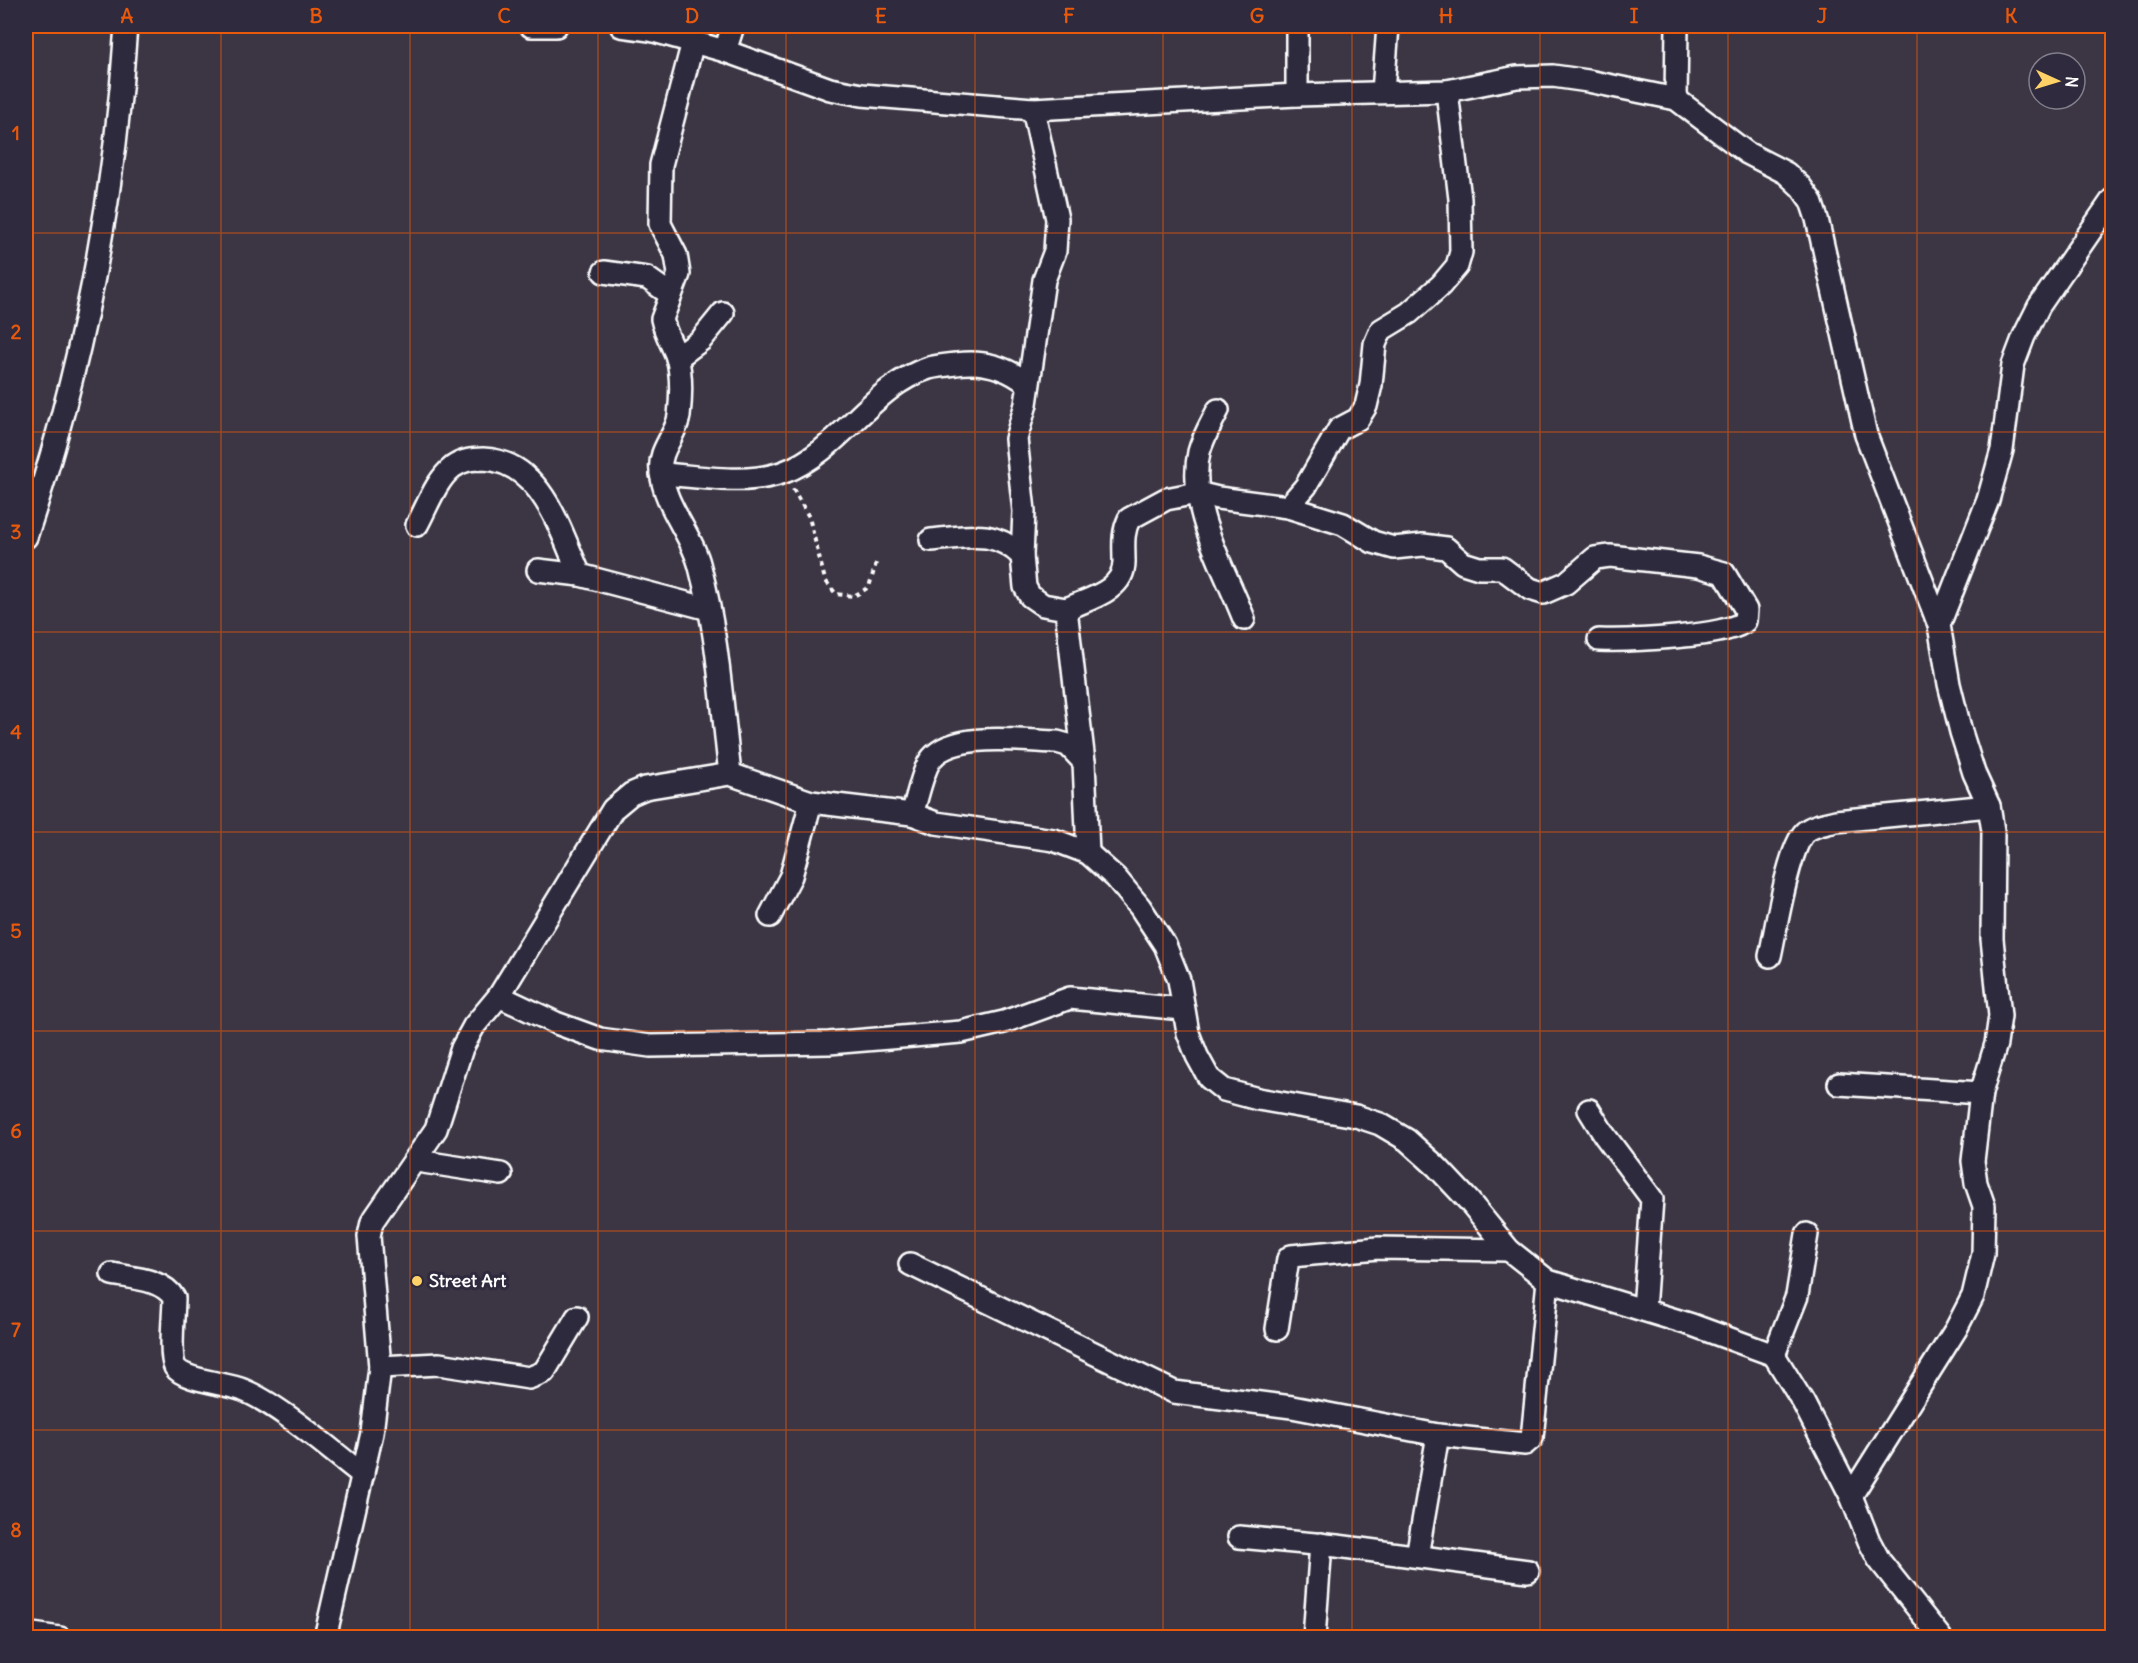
<svg xmlns="http://www.w3.org/2000/svg" width="2138" height="1663" font-family="Delius,sans-serif">
<style>
.lines{fill:none;stroke-linecap:round;stroke-linejoin:round}
.minor-casing{stroke:#fff;stroke-width:26}
.path{stroke:#fff;stroke-width:4;stroke-dasharray:4.5 4.5;stroke-linecap:butt}
.minor{stroke:#2f2a3d;stroke-width:21}
.grid{fill:none;stroke:#e8590c;stroke-width:1.5;stroke-opacity:0.55}
.poi-dot{fill:#ffd166;stroke:#2f2a3d;stroke-width:2}
.labels{text-anchor:middle;stroke-width:6;stroke-linejoin:round;paint-order:stroke}
.poi-label{font-size:18px;font-weight:bold;fill:#fff;stroke:#2f2a3d;text-anchor:start}
.neatline{fill:none;stroke:#e8590c;stroke-width:2}
.grid-label{font-size:20px;text-anchor:middle;font-weight:bold;fill:#e8590c}
</style>
<rect width="100%" height="100%" fill="#3c3544"/>
<filter id="ink" filterUnits="userSpaceOnUse"><feTurbulence type="fractalNoise" baseFrequency=".0167" numOctaves="2"/><feDisplacementMap in="SourceGraphic" scale="12" xChannelSelector="R" yChannelSelector="G"/><feConvolveMatrix kernelMatrix="1 2 1 2 8 2 1 2 1" color-interpolation-filters="sRGB"/></filter>
<g filter="url(#ink)">
<g class="lines">
<!-- minor casing -->
<g class="minor-casing">
<g id="minor">
<polyline points="531,26 556,26"/>
<polyline points="621,26 650,30 725,51 830,89 862,95 1033,109 1297,95 1447,91 1517,77 1553,76 1588,81 1676,99 1747,153 1786,173 1801,187 1811,201 1817,219 1866,435 1939,625"/>
<path d="M 688,32 L 693,42 L 661,165 L 660,224 L 676,255 L 679,274 L 662,319 C 665,333 672,344 677,357 C 682,375 681,398 679,416 C 676,436 658,450 661,471 C 664,506 692,534 700,567 C 718,634 722,706 730,774"/>
<polyline points="725,51 733,26"/>
<polyline points="1383,92 1388,26"/>
<polyline points="1297,95 1297,26"/>
<polyline points="1676,99 1677,26"/>
<polyline points="1033,109 1057,219 1055,251 1044,280 1026,404 1016,439 1024,511 1022,556 1025,587 1030,596 1043,605 1066,609 1084,762 1088,853"/>
<polyline points="604,272 647,278 671,295"/>
<polyline points="677,358 701,340 723,313"/>
<path d="M 1218,410 C 1211,424 1203,437 1199,452 C 1187,508 1225,569 1244,619"/>
<path d="M 661,474 C 699,476 747,486 784,472 C 841,451 871,386 929,368 C 937,366 947,365 956,364 C 983,360 1007,367 1028,384"/>
<polyline points="1288,507 1306,486 1339,429 1358,419 1366,406 1371,385 1375,344 1381,330 1409,313 1441,285 1457,266 1461,252 1460,199 1447,91"/>
<path d="M 417,525 C 427,507 436,480 453,467 C 463,460 472,459 483,459 C 542,461 560,531 580,575"/>
<path d="M 26,537 C 81,371 115,200 126,26"/>
<path d="M 931,540 C 968,537 993,528 1022,556"/>
<polyline points="538,570 580,575 709,609"/>
<path d="M 1066,609 C 1088,599 1125,591 1124,561 C 1124,545 1122,534 1129,519 L 1166,499 L 1197,493 L 1218,498 L 1288,507 L 1343,524 L 1373,542 L 1394,548 L 1423,545 L 1446,548 L 1463,563 L 1479,568 L 1502,568 L 1530,589 L 1543,593 L 1566,583 L 1595,558 L 1610,556 L 1698,566 L 1724,573 L 1746,610 L 1745,621 C 1730,637 1625,641 1599,640"/>
<path d="M 912,814 C 917,800 923,768 932,758 C 954,731 1024,741 1057,742 L 1068,745 L 1084,762"/>
<polyline points="770,916 791,876 811,802"/>
<path d="M 1770,956 C 1776,930 1788,849 1805,832 C 1813,825 1825,824 1836,821 L 1989,806"/>
<polyline points="499,996 556,1023 600,1039 650,1046 829,1043 961,1032 1004,1022 1070,998 1183,1009"/>
<polyline points="1839,1084 1981,1093"/>
<polyline points="1589,1110 1605,1136 1652,1199 1644,1310"/>
<polyline points="417,1161 501,1174"/>
<polyline points="910,1264 1174,1392 1292,1407 1438,1435 1525,1444 1532,1438 1548,1281"/>
<path d="M 112,1274 C 132,1278 163,1279 174,1298 C 174,1313 169,1355 175,1367 C 184,1381 227,1383 243,1390 C 280,1405 330,1450 363,1475"/>
<polyline points="1277,1329 1288,1259 1291,1256 1378,1248 1509,1250"/>
<polyline points="1774,1355 1797,1296 1807,1234"/>
<polyline points="380,1367 439,1364 529,1378 544,1372 577,1317"/>
<polyline points="1851,1496 1956,1329 1973,1296 1983,1254 1984,1206 1976,1183 1973,1161 1981,1093 1996,1044 2000,1016 1992,939 1993,831 1989,806 1974,773 1961,732 1949,684 1939,625 1988,500 2002,450 2013,365 2024,336 2039,306 2112,200"/>
<polyline points="1239,1537 1337,1546 1528,1571"/>
<polyline points="1417,1556 1438,1435"/>
<polyline points="26,1633 60,1638"/>
<polyline points="325,1638 372,1433 380,1367 369,1236 372,1222 436,1129 462,1048 474,1026 499,996 613,809 631,794 645,788 730,774 811,802 912,814 936,823 1054,840 1088,853 1116,878 1140,907 1165,945 1179,980 1188,1033 1197,1056 1209,1078 1224,1090 1258,1099 1356,1116 1380,1124 1407,1140 1437,1167 1469,1201 1509,1250 1548,1281 1692,1325 1774,1355 1803,1402 1851,1496 1869,1541 1879,1560 1941,1638"/>
<polyline points="1314,1638 1321,1544"/>
</g>
</g>
<!-- path -->
<polyline class="path" points="793,489 809,517 825,580 836,594 854,596 869,587 877,560"/>
<!-- minor -->
<use href="#minor" class="minor"/>
</g>
</g>
<!-- grid -->
<path class="grid" d="M 221,26 L 221,1638M 410,26 L 410,1638M 598,26 L 598,1638M 786,26 L 786,1638M 975,26 L 975,1638M 1163,26 L 1163,1638M 1352,26 L 1352,1638M 1540,26 L 1540,1638M 1728,26 L 1728,1638M 1917,26 L 1917,1638M 26,233 L 2112,233M 26,432 L 2112,432M 26,632 L 2112,632M 26,832 L 2112,832M 26,1031 L 2112,1031M 26,1231 L 2112,1231M 26,1430 L 2112,1430"/>
<!-- markers -->
<circle class="poi-dot" cx="417" cy="1281" r="6"/>
<g class="labels">
<!-- poi labels -->
<g class="poi-label">
<text x="429" y="1287">Street Art</text>
</g>
</g>
<!-- margin -->
<rect width="2138" height="1663" fill="none" stroke="#2f2a3d" stroke-width="66"/>
<!-- north arrow -->
<g transform="translate(2057 81) rotate(94)"><circle r="28" fill="#2f2a3d" stroke="#827f8b" stroke-width="1.5"/>
<path d="M0-4.5L10 22L0 15L-10 22Z" fill="#ffd166"/>
<text y="-9" font-size="16" font-weight="bold" text-anchor="middle" fill="#ffffff">N</text>
</g>
<rect x="33" y="33" width="2072" height="1597" class="neatline"/>
<g class="grid-label">
<text x="127" y="23">A</text>
<text x="316" y="23">B</text>
<text x="504" y="23">C</text>
<text x="692" y="23">D</text>
<text x="881" y="23">E</text>
<text x="1069" y="23">F</text>
<text x="1257" y="23">G</text>
<text x="1446" y="23">H</text>
<text x="1634" y="23">I</text>
<text x="1822" y="23">J</text>
<text x="2011" y="23">K</text>
<text x="16" y="140">1</text>
<text x="16" y="339">2</text>
<text x="16" y="539">3</text>
<text x="16" y="739">4</text>
<text x="16" y="938">5</text>
<text x="16" y="1138">6</text>
<text x="16" y="1337">7</text>
<text x="16" y="1537">8</text>
</g>
</svg>
